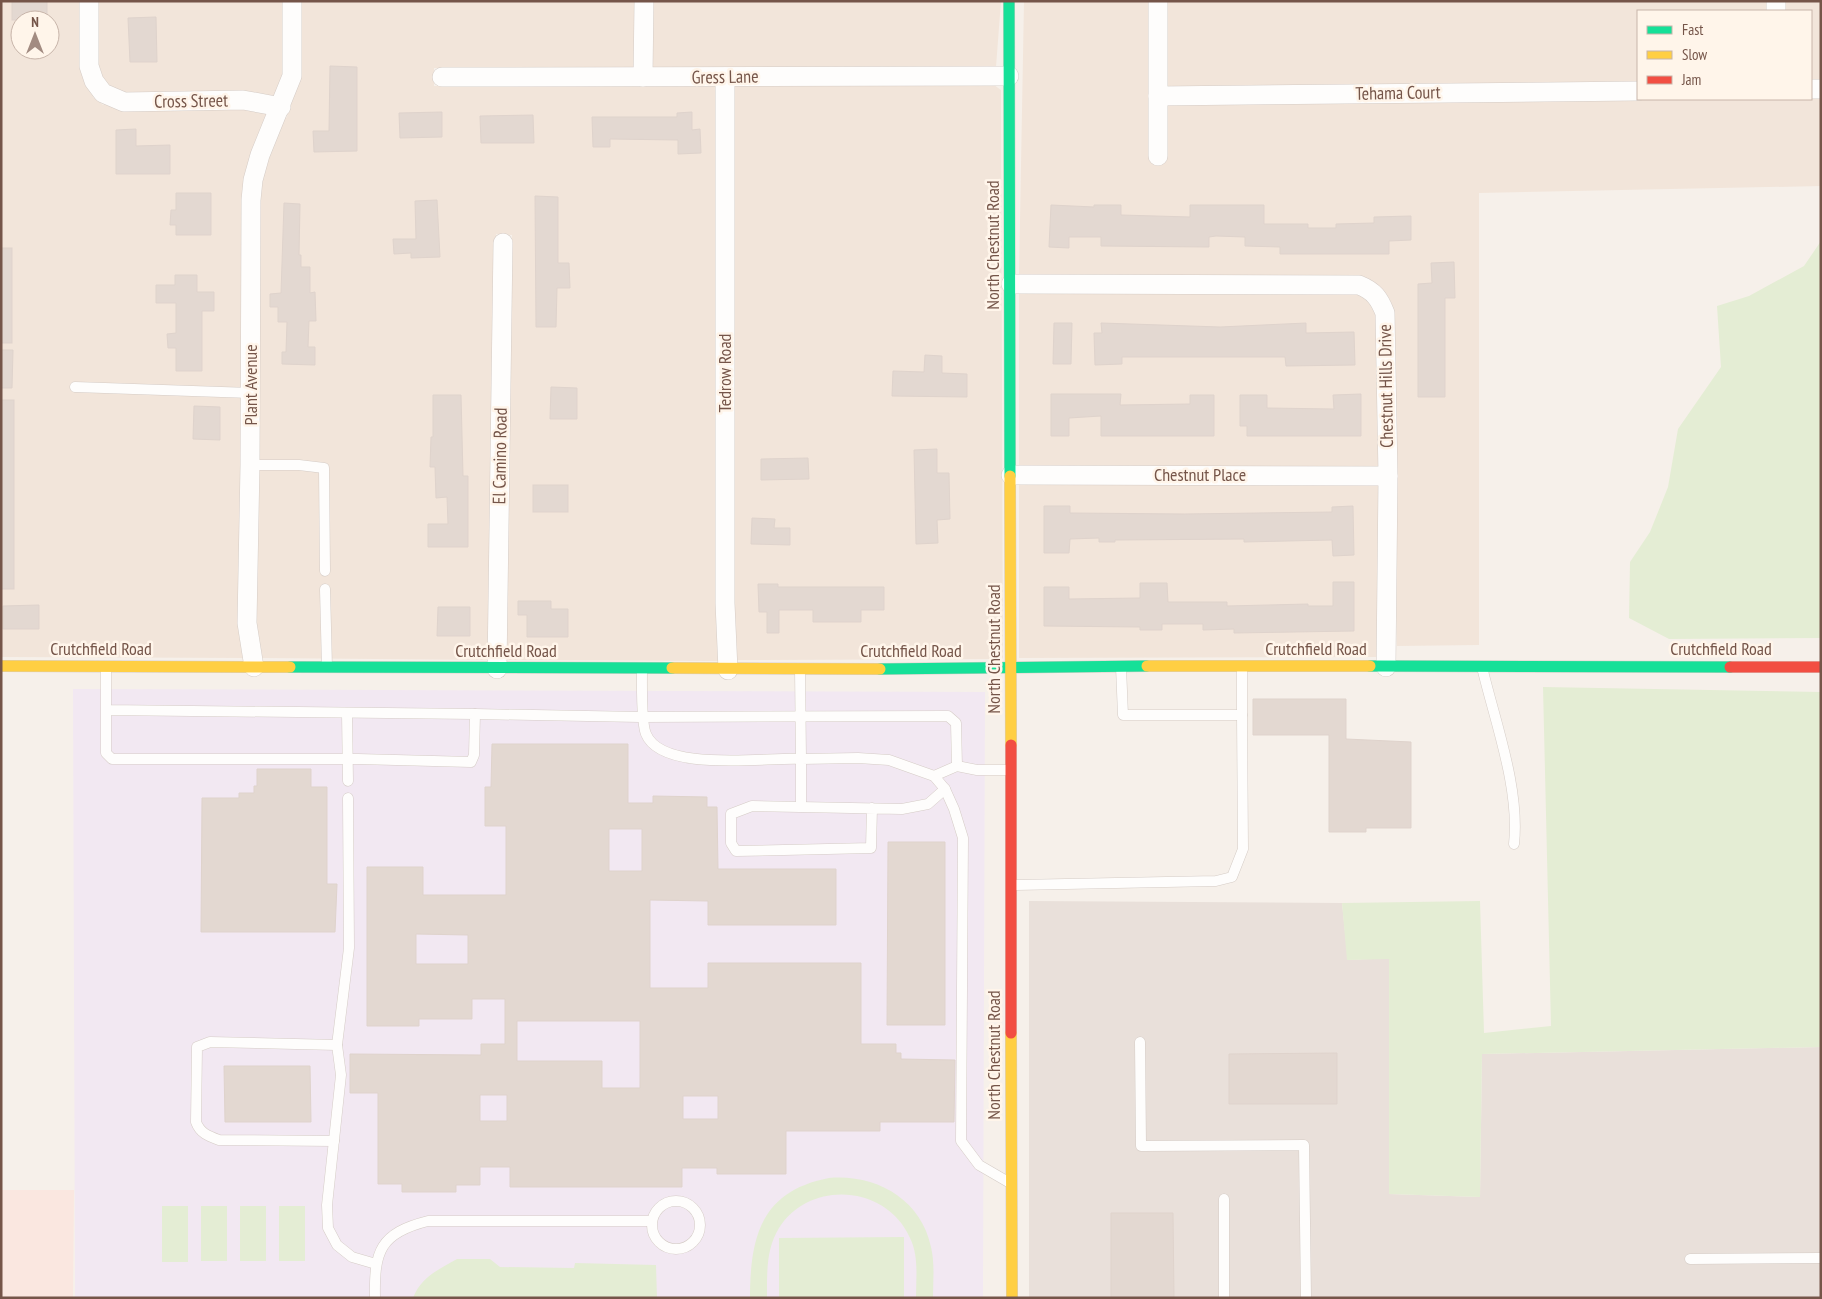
<svg xmlns="http://www.w3.org/2000/svg" width="1822" height="1299" font-family="'PT Sans Narrow',sans-serif">
<style>
.residential{fill:#f2e5da;fill-rule:evenodd}
.commercial{fill:#fae7e0}
.industrial{fill:#e9e0da}
.education{fill:#f2e8f2}
.green{fill:#e4edd4}
.building{fill:#e3d8d1;stroke:#dfd3cc;fill-rule:evenodd}
.lines{fill:none;stroke-linecap:round;stroke-linejoin:round}
.lane-casing{stroke:#d5ccc6;stroke-width:11}
.street-casing{stroke:#d5ccc6;stroke-width:20}
.fast-casing{stroke:#d6ccc6;stroke-width:12}
.slow-casing{stroke:#d6ccc6;stroke-width:12}
.jam-casing{stroke:#d6ccc6;stroke-width:12}
.lane{stroke:#fefdfc;stroke-width:10}
.street{stroke:#fefdfc;stroke-width:19}
.fast{stroke:#16e098;stroke-width:11}
.slow{stroke:#ffcf43;stroke-width:11}
.jam{stroke:#f24e42;stroke-width:11}
.labels{text-anchor:middle;stroke-width:5;stroke-linejoin:round;paint-order:stroke}
.street-label{font-size:18px;fill:#755549;stroke:#fff5ea}
</style>
<rect width="100%" height="100%" fill="#f6f0ea"/>
<!-- residential -->
<g class="residential">
<path d="M 1,1 L 81,1 L 93,97 L 103,105 L 105,103 L 124,111 L 242,109 L 269,114 L 252,153 L 244,658 L 1,657 ZM 20,20 L 50,20 L 50,50 L 20,50 Z"/>
<polygon points="97,1 284,1 284,74 275,97 243,91 125,93 108,85 101,77 97,65"/>
<polygon points="300,1 636,1 635,68 434,68 434,86 717,86 719,661 505,660 512,235 496,234 489,660 261,658 256,622 259,201 261,181 267,158 284,119 287,117"/>
<polygon points="652,1 1001,1 996,67 651,68"/>
<path d="M 1024,1 L 1821,1 L 1821,186 L 1479,193 L 1479,645 L 1397,646 L 1393,313 L 1386,294 L 1375,283 L 1359,276 L 1019,275 ZM 1638,11 L 1811,11 L 1811,99 L 1638,99 Z"/>
<polygon points="994,85 1001,90 1003,659 735,660 733,603 733,86"/>
<polygon points="1019,293 1357,294 1366,298 1377,315 1380,466 1019,466"/>
<polygon points="1019,484 1380,485 1378,657 1019,658"/>
</g>
<!-- commercial -->
<polygon class="commercial" points="1,1190 74,1190 73,1298 1,1298"/>
<!-- industrial -->
<polygon class="industrial" points="1029,901 1342,903 1348,960 1389,958 1389,1194 1480,1197 1482,1054 1821,1047 1821,1298 1029,1298"/>
<!-- education -->
<polygon class="education" points="73,689 985,692 983,1298 75,1298"/>
<!-- green -->
<g class="green">
<polygon points="1821,241 1821,638 1669,639 1629,618 1630,562 1650,532 1668,487 1678,429 1721,367 1717,306 1749,296 1804,266"/>
<polygon points="1543,687 1821,692 1821,1047 1482,1054 1480,1197 1389,1194 1389,959 1347,960 1342,903 1480,901 1484,1033 1551,1026"/>
<path d="M 829,1178 C 876,1174 921,1199 931,1247 C 935,1264 933,1281 933,1298 L 916,1298 C 916,1278 919,1256 910,1238 C 887,1185 810,1179 779,1228 C 766,1249 767,1273 767,1298 L 750,1298 C 750,1237 761,1191 829,1178 Z"/>
<rect x="162" y="1206" width="26" height="56"/>
<rect x="201" y="1206" width="26" height="55"/>
<rect x="240" y="1206" width="26" height="55"/>
<rect x="279" y="1206" width="26" height="55"/>
<polygon points="904,1237 904,1298 779,1298 779,1238"/>
<path d="M 457,1259 L 490,1259 L 500,1267 L 574,1268 L 575,1263 L 656,1265 L 657,1298 L 413,1298 C 421,1277 438,1270 457,1259 Z"/>
</g>
<!-- building -->
<g class="building">
<rect x="12" y="1" width="35" height="19"/>
<polygon points="156,17 157,62 130,62 128,18"/>
<polygon points="330,66 357,67 357,151 314,152 313,131 329,131"/>
<polygon points="442,112 442,137 400,138 399,113"/>
<polygon points="692,112 692,130 700,129 701,153 678,154 678,140 610,139 610,147 593,147 592,117 677,117 677,113"/>
<polygon points="533,115 534,143 481,143 480,116"/>
<polygon points="136,129 136,146 170,145 170,174 116,174 116,130"/>
<polygon points="176,193 211,193 211,235 176,235 176,225 170,225 171,210 176,210"/>
<polygon points="535,196 558,197 558,263 569,263 570,288 557,288 556,327 536,327"/>
<polygon points="437,200 440,257 411,258 411,253 394,254 393,239 416,239 415,201"/>
<polygon points="284,203 300,204 299,255 301,255 301,267 310,267 310,293 315,292 316,321 309,321 308,347 315,347 315,365 282,364 282,352 286,352 287,322 278,322 278,307 270,307 270,294 281,293"/>
<polygon points="1051,205 1094,207 1094,205 1121,205 1121,215 1190,217 1190,205 1264,205 1264,224 1308,224 1308,228 1336,228 1336,224 1374,223 1374,217 1411,216 1411,240 1389,241 1389,254 1280,254 1280,247 1245,246 1245,237 1216,236 1209,237 1209,247 1101,246 1101,237 1069,237 1069,248 1049,247"/>
<rect x="1" y="248" width="11" height="95"/>
<polygon points="1454,262 1455,298 1445,298 1445,397 1418,397 1418,284 1432,283 1431,263"/>
<polygon points="175,275 197,275 197,292 214,292 214,311 202,311 202,371 176,371 176,348 168,348 167,334 176,333 176,303 156,303 156,285 175,285"/>
<polygon points="1054,323 1072,323 1071,364 1053,364"/>
<polygon points="1101,323 1220,327 1306,323 1306,333 1354,332 1355,365 1286,366 1285,357 1122,357 1122,364 1095,365 1094,333 1102,333"/>
<polygon points="1,350 13,350 12,388 1,388"/>
<polygon points="925,355 942,356 942,373 967,374 967,397 892,396 893,371 924,372"/>
<polygon points="551,387 577,388 577,419 550,419"/>
<polygon points="1051,394 1121,394 1120,405 1190,404 1190,395 1214,395 1214,436 1101,436 1101,416 1069,418 1069,436 1051,436"/>
<polygon points="1361,394 1361,436 1247,436 1247,426 1240,426 1240,395 1267,395 1267,408 1334,409 1333,395"/>
<polygon points="433,395 461,395 463,476 468,476 468,547 428,547 428,524 448,524 447,497 436,498 435,467 430,467 431,437 433,437"/>
<rect x="1" y="400" width="13" height="189"/>
<polygon points="194,406 220,407 220,440 193,439"/>
<polygon points="937,449 937,473 949,473 950,519 937,520 938,543 916,544 914,450"/>
<polygon points="808,458 809,479 761,480 761,459"/>
<rect x="533" y="485" width="35" height="27"/>
<polygon points="1044,506 1070,506 1070,513 1184,514 1332,512 1332,507 1353,506 1354,555 1333,556 1332,540 1244,542 1244,539 1115,540 1115,542 1099,542 1099,538 1070,539 1069,553 1044,553"/>
<polygon points="752,518 775,519 774,528 790,528 790,545 751,544"/>
<polygon points="1333,582 1354,582 1354,631 1234,633 1234,629 1203,630 1203,624 1162,624 1162,630 1140,630 1140,627 1044,626 1044,587 1069,587 1069,599 1140,598 1140,583 1167,583 1168,602 1227,602 1227,606 1308,604 1308,606 1333,606"/>
<polygon points="758,584 778,584 778,587 884,587 884,610 861,610 861,622 813,622 813,610 779,610 779,633 767,633 767,612 759,612"/>
<polygon points="518,601 551,601 551,609 568,609 568,637 527,637 527,615 518,615"/>
<polygon points="39,605 39,629 3,629 3,606"/>
<polygon points="438,607 470,607 470,636 437,636"/>
<polygon points="1253,699 1346,699 1346,739 1411,742 1411,828 1366,828 1366,832 1329,832 1329,735 1253,735"/>
<path d="M 492,744 L 628,744 L 628,803 L 653,803 L 653,796 L 707,797 L 707,807 L 717,807 L 718,869 L 836,869 L 836,925 L 708,925 L 708,901 L 650,900 L 650,988 L 708,988 L 708,963 L 861,963 L 861,1044 L 896,1044 L 896,1053 L 901,1053 L 901,1059 L 955,1060 L 954,1122 L 880,1122 L 880,1131 L 786,1131 L 786,1174 L 717,1174 L 717,1168 L 682,1168 L 682,1187 L 510,1187 L 510,1167 L 480,1167 L 480,1185 L 456,1185 L 456,1192 L 402,1192 L 402,1184 L 378,1184 L 378,1093 L 350,1093 L 350,1054 L 481,1055 L 481,1044 L 505,1044 L 505,999 L 472,999 L 472,1019 L 419,1019 L 419,1026 L 367,1026 L 367,867 L 423,867 L 423,895 L 506,895 L 506,826 L 485,826 L 485,787 L 491,787 ZM 609,829 L 642,829 L 642,871 L 609,871 ZM 416,934 L 468,935 L 468,964 L 416,964 ZM 517,1021 L 640,1021 L 640,1088 L 602,1088 L 602,1061 L 517,1061 ZM 480,1095 L 507,1095 L 507,1121 L 480,1121 ZM 683,1096 L 718,1096 L 718,1119 L 683,1119 Z"/>
<polygon points="257,769 311,769 311,787 327,787 327,884 337,884 335,932 201,932 202,798 239,798 239,793 254,793 254,786 257,786"/>
<polygon points="888,842 945,842 945,1025 887,1025"/>
<polygon points="1337,1053 1337,1104 1229,1104 1229,1054"/>
<polygon points="224,1066 310,1066 311,1122 225,1122"/>
<polygon points="1111,1213 1173,1213 1174,1298 1111,1298"/>
</g>
<g class="lines">
<!-- lane casing -->
<g class="lane-casing">
<g id="lane">
<polyline points="75,387 251,393"/>
<polyline points="250,465 299,465 324,468 325,571"/>
<polyline points="325,589 327,667"/>
<polyline points="1121,667 1123,715 1242,715 1242,666"/>
<path d="M 1482,667 C 1495,722 1520,788 1514,844"/>
<path d="M 642,669 C 642,684 641,722 646,734 C 662,773 765,757 801,759 L 800,669"/>
<path d="M 106,710 L 475,714 L 474,755 L 471,762 L 358,759 L 112,759 L 106,753 C 106,724 106,696 106,668"/>
<polyline points="347,713 348,781"/>
<polyline points="475,714 640,717 948,716 956,723 957,766 934,776"/>
<polyline points="957,766 977,770 1010,770"/>
<polyline points="348,798 349,948 337,1045 341,1075 327,1205 328,1228 337,1245 352,1257 376,1264"/>
<polyline points="801,806 801,759 858,758 889,760 934,776 945,789 954,809 963,838 961,1141 979,1165 1010,1183"/>
<polyline points="872,808 871,848 736,851 731,843 731,814 752,806 902,809 928,804 945,789"/>
<polyline points="1013,885 1216,881 1232,877 1243,849 1242,715"/>
<polyline points="1140,1042 1141,1146 1304,1145 1306,1298"/>
<path d="M 334,1141 L 219,1140 C 208,1136 200,1133 196,1122 L 197,1047 L 210,1042 L 337,1045"/>
<polyline points="1224,1199 1224,1298"/>
<circle cx="676" cy="1225" r="24"/>
<polyline points="1690,1259 1821,1258"/>
<path d="M 375,1298 C 374,1251 380,1233 428,1221 L 652,1221"/>
</g>
</g>
<!-- street casing -->
<g class="street-casing">
<g id="street">
<polyline points="89,1 89,66 94,81 103,93 124,102 243,100 281,107"/>
<polyline points="1158,1 1158,156"/>
<polyline points="1776,1 1776,11"/>
<polyline points="442,77 1009,76"/>
<polyline points="643,77 644,1"/>
<polyline points="725,77 725,603 728,670"/>
<polyline points="1811,89 1821,89"/>
<polyline points="1158,96 1638,91"/>
<path d="M 1011,284 L 1359,285 C 1374,291 1379,298 1385,313 L 1388,476 L 1386,667"/>
<polyline points="1011,475 1388,476"/>
<polyline points="254,667 247,623 250,465 251,200 253,180 260,155 292,76 292,1"/>
<polyline points="497,669 503,243"/>
</g>
</g>
<!-- fast casing -->
<g class="fast-casing">
<g id="fast">
<polyline points="1009,1 1010,476"/>
<polyline points="1370,666 1730,667"/>
<polyline points="290,667 672,668"/>
<polyline points="880,669 1147,666"/>
</g>
</g>
<!-- slow casing -->
<g class="slow-casing">
<g id="slow">
<polyline points="1010,476 1011,745"/>
<polyline points="1,666 290,667"/>
<polyline points="1147,666 1370,666"/>
<polyline points="672,668 880,669"/>
<polyline points="1011,1033 1012,1298"/>
</g>
</g>
<!-- jam casing -->
<g class="jam-casing">
<g id="jam">
<polyline points="1730,667 1821,667"/>
<polyline points="1011,745 1011,1033"/>
</g>
</g>
<!-- lane -->
<use href="#lane" class="lane"/>
<!-- street -->
<use href="#street" class="street"/>
<!-- fast -->
<use href="#fast" class="fast"/>
<!-- slow -->
<use href="#slow" class="slow"/>
<!-- jam -->
<use href="#jam" class="jam"/>
</g>
<g class="labels">
<!-- street labels -->
<g class="street-label">
<text transform="translate(725 77) rotate(-1)" y="6">Gress Lane</text>
<text transform="translate(1398 93) rotate(-1)" y="6">Tehama Court</text>
<text transform="translate(191 101) rotate(-1)" y="6">Cross Street</text>
<text transform="translate(993 245) rotate(-90)" y="6">North Chestnut Road</text>
<text transform="translate(725 373) rotate(-90)" y="6">Tedrow Road</text>
<text transform="translate(251 385) rotate(-90)" y="6">Plant Avenue</text>
<text transform="translate(1386 386) rotate(-91)" y="6">Chestnut Hills Drive</text>
<text transform="translate(500 456) rotate(-89)" y="6">El Camino Road</text>
<text x="1200" y="481">Chestnut Place</text>
<text x="101" y="655">Crutchfield Road</text>
<text transform="translate(994 649) rotate(-90)" y="6">North Chestnut Road</text>
<text x="1316" y="655">Crutchfield Road</text>
<text x="1721" y="655">Crutchfield Road</text>
<text x="506" y="657">Crutchfield Road</text>
<text x="911" y="657">Crutchfield Road</text>
<text transform="translate(994 1055) rotate(-90)" y="6">North Chestnut Road</text>
</g>
</g>
<!-- border -->
<rect width="1822" height="1299" fill="none" stroke="#755549" stroke-width="5"/>
<!-- legend -->
<rect x="1637" y="10" width="175" height="90" fill="#fff5ea" stroke="#c8b5aa"/>
<rect x="1647" y="26" width="25" height="8" fill="#16e098" stroke="#c8b5aa"/>
<text x="1682" y="35" font-size="15" fill="#755549">Fast</text>
<rect x="1647" y="51" width="25" height="8" fill="#ffcf43" stroke="#c8b5aa"/>
<text x="1682" y="60" font-size="15" fill="#755549">Slow</text>
<rect x="1647" y="76" width="25" height="8" fill="#f24e42" stroke="#c8b5aa"/>
<text x="1682" y="85" font-size="15" fill="#755549">Jam</text>
<!-- north arrow -->
<g transform="translate(35 35)"><circle r="24" fill="#fff5ea" stroke="#c8b5aa"/>
<path d="M0-4L9 19L0 12L-9 19Z" fill="#a28b81"/>
<text y="-8" font-size="14" font-weight="bold" text-anchor="middle" fill="#755549">N</text>
</g>
</svg>
